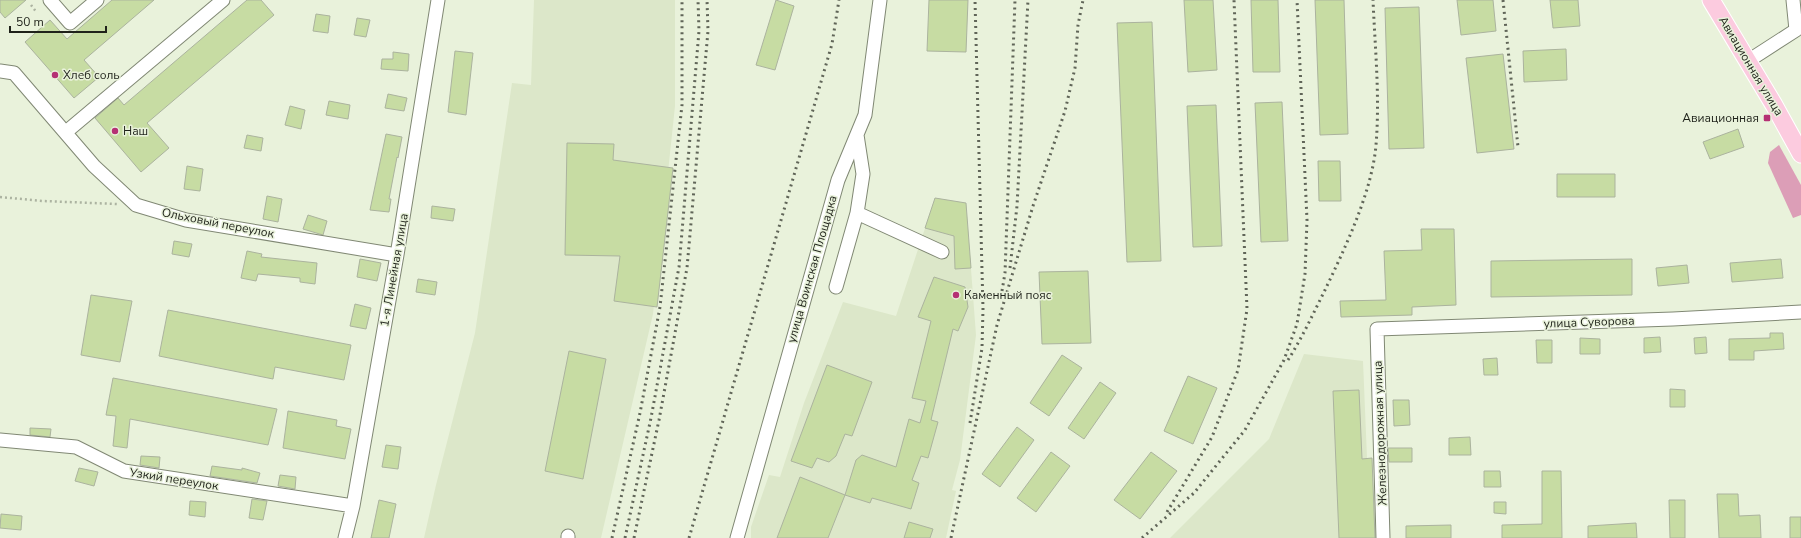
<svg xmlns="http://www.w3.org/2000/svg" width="1801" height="538" font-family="'Nunito Sans',sans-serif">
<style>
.built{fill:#dce7c9}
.forest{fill:#dc9eb7}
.building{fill:#c7dca3;stroke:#abb39e}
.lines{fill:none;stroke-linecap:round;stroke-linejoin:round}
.minor-casing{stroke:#808874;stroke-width:15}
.major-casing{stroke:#fff;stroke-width:19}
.path{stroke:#acb3a1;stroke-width:2.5;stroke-dasharray:2 3;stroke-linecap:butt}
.minor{stroke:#fff;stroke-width:13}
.major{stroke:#fccbdf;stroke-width:17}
.rail{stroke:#606558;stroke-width:3;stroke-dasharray:2 4;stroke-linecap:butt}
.poi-dot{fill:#b53074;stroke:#e9f2db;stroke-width:1.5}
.labels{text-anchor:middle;stroke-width:3;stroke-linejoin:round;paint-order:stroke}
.street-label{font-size:12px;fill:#1f221a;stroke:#e9f2db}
.poi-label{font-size:12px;fill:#1f221a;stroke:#e9f2db;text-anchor:start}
</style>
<rect width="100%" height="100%" fill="#e9f2db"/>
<path class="built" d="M534,0H675V106L653,314L601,538H424L436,485L475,333L512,83L531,85Z
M935,198L966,203L976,335L960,460L952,490L956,491L946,538H751V527L769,475L780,477L804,403L843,302L896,316Z
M1304,354L1363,361L1367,458H1372L1376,538H1170L1269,439Z"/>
<path class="forest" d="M1779,145L1801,185V215L1793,218L1768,163L1770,152Z"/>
<path class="building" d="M0,0H26L5,18L0,12Z
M112,0H154L84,60L99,77L74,98L25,42L50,20L67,39Z
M247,0H261L274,15L147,123L169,148L141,172L95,118L118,98L124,105Z
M776,0L794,6L775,70L756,65Z
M929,0H968L966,52L927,51Z
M1184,0H1213L1217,70L1188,72Z
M1251,0H1278L1280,72H1253Z
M1315,0H1344L1348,134L1320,135Z
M1457,0H1493L1496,31L1461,35Z
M1550,0H1578L1580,26L1553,28Z
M1419,7L1424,148L1389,149L1385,8Z
M316,14L330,16L328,33L313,31Z
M357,18L370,20L366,37L354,35Z
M1152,22L1161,261L1127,262L1117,23Z
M1566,49L1567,80L1524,82L1523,51Z
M455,51L473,53L466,115L448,112Z
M393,52L409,54L408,71L381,69L382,59H393Z
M1503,54L1514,149L1477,153L1466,58Z
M388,94L407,98L404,111L385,108Z
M329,101L350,105L348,119L326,115Z
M1282,102L1288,241L1261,242L1255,103Z
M1216,105L1222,246L1193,247L1187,106Z
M290,106L305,110L301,129L285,125Z
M1738,129L1744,147L1710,159L1703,142Z
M386,134L402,137L398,158L397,157L389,199H391L389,212L370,210Z
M247,135L263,138L261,151L244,148Z
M567,143L614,144L613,160L673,168L657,307L614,301L620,256L565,255Z
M1318,161H1340L1341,201H1319Z
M187,166L203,169L200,191L184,189Z
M1557,174H1615V197H1557Z
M267,196L282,199L278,222L263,219Z
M935,198L966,203L971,268L955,269L954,236L925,228Z
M432,206L455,209L453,221L431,218Z
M308,215L327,221L323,235L303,229Z
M1421,229H1454L1456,305L1412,307V315L1341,317L1340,301L1386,300L1384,251L1422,250Z
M174,241L192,244L189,257L172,254Z
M247,251L262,254L261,257L317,263L315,284L300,282V278L258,274L256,281L241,278Z
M360,259L381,263L377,281L357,277Z
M1632,259V295L1491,297V261Z
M1781,259L1783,278L1732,282L1730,263Z
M1687,265L1689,283L1658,286L1656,268Z
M1088,271L1091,343L1042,344L1039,272Z
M934,277L965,287L968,307L958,331L953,329L931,420L938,422L928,458L921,456L912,480L919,483L911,509L872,498L870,503L845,495L856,460L862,455L896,467L909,419L920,423L926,401L912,398L931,321L918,317Z
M418,279L437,282L435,295L416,292Z
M91,295L132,301L120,362L81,355Z
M355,304L371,308L366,329L350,326Z
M168,310L351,345L344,380L275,367L273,379L159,356Z
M1770,333H1783L1784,349L1754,351V360H1729V339L1770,338Z
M1660,337L1661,352L1644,353V338Z
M1706,337L1707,353L1695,354L1694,338Z
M1580,338L1600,339V354H1580Z
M1536,340H1552V363H1537Z
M569,351L606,359L583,479L545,471Z
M1062,355L1082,368L1049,416L1030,403Z
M1497,358L1498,375H1484L1483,359Z
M827,365L872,382L852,436L845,434L836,456L829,462L817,458L812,468L791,461Z
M1188,376L1217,388L1193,444L1164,431Z
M113,378L277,409L268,445L130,419L127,448L113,446L116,416L106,415Z
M1100,382L1116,393L1084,439L1068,428Z
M1670,389L1685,390V407H1670Z
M1359,390L1362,459L1372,458L1375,538H1339L1333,391Z
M1393,400H1409L1410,425L1394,426Z
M288,411L337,420L336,426L351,429L345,459L283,448Z
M1017,427L1034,440L1000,487L982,474Z
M30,428L51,429L50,437L30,435Z
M1470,437L1471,455H1449V438Z
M386,445L401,447L398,469L382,467Z
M1388,448H1412V462H1389Z
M1051,452L1070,466L1036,512L1017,498Z
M1151,452L1177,471L1140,519L1114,500Z
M141,456L160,457L159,468L140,465Z
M212,466L242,470V468L260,473L257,483L210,476Z
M79,468L98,472L94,486L75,481Z
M1484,471H1500L1501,487H1484Z
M1542,471H1561L1562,538H1502V525L1542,524Z
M280,475L296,477L295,489L278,486Z
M800,477L845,495L828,538H777Z
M1717,494H1738L1739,516L1760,515L1761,538H1719Z
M252,499L267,501L263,520L249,518Z
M379,500L396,504L389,538H371Z
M1669,500H1685V538H1670Z
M190,501L206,502L205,517L189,515Z
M1494,502H1506V514L1494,513Z
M1,514L22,516L21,530L0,528Z
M1790,517H1801V538H1790Z
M909,522L933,529L930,538H904Z
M1636,523L1637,538H1588V526Z
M1451,525V538H1406V526Z"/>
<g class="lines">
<g class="minor-casing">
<path id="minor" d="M50,0L70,23L97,0
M1748,61L1796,30L1793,0
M0,71L14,73L94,166L136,205L186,220L397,255
M66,132L223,0
M857,213L942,252
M836,287L857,213L863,174L857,135
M0,440L76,447L124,471L353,506
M345,538L353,506L397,255L438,0
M568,538V536
M737,538L838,180L865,115L880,0
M1383,538L1377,329L1673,319L1801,312"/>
</g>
<g class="major-casing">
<path id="major" d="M1711,0L1774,105L1801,154"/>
</g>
<path class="path" d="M31,5L37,13
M0,197L43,201L117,204"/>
<use href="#minor" class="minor"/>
<use href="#major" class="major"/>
<path class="rail" d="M1503,0L1518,147
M1010,268L1017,206L1028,0
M1001,297L1005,273L1015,0
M1288,360C1302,338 1313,314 1325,290C1345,248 1372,192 1376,145C1380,97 1375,48 1373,0
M970,423L982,348L983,309L975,0
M1167,512L1212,437L1238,370L1247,309L1234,0
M612,538L640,413L660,307L682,105V0
M625,538L651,418L679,267L699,31L698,0
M634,538L659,420L687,268L708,31L707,0
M689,538L832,44L839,0
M951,538L997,325L1033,206L1065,111L1075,68L1078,25L1083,0
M1142,538L1194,493L1245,430L1284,360L1297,324L1305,274L1307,220L1297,0"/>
</g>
<g class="poi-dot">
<circle cx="55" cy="75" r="4"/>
<rect x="1763" y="114" width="8" height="8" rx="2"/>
<circle cx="115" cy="131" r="4"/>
<circle cx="956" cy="295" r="4"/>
</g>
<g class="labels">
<g class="street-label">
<text transform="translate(1751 66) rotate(59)" y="4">Авиационная улица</text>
<text transform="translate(218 223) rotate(11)" y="4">Ольховый переулок</text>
<text transform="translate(812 269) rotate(-74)" y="4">улица Воинская Площадка</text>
<text transform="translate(394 270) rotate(-80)" y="4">1-я Линейная улица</text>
<text transform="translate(1589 322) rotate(-2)" y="4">улица Суворова</text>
<text transform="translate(1380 433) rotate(-92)" y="4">Железнодорожная улица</text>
<text transform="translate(174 479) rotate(9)" y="4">Узкий переулок</text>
</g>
<g class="poi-label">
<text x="63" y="79">Хлеб соль</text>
<text x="1759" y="122" text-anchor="end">Авиационная</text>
<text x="123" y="135">Наш</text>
<text x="964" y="299">Каменный пояс</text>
</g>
</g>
<path d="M10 26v6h96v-6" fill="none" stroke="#1f221a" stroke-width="2"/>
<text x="16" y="26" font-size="12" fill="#1f221a" stroke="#e9f2db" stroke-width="3" paint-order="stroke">50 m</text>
</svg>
